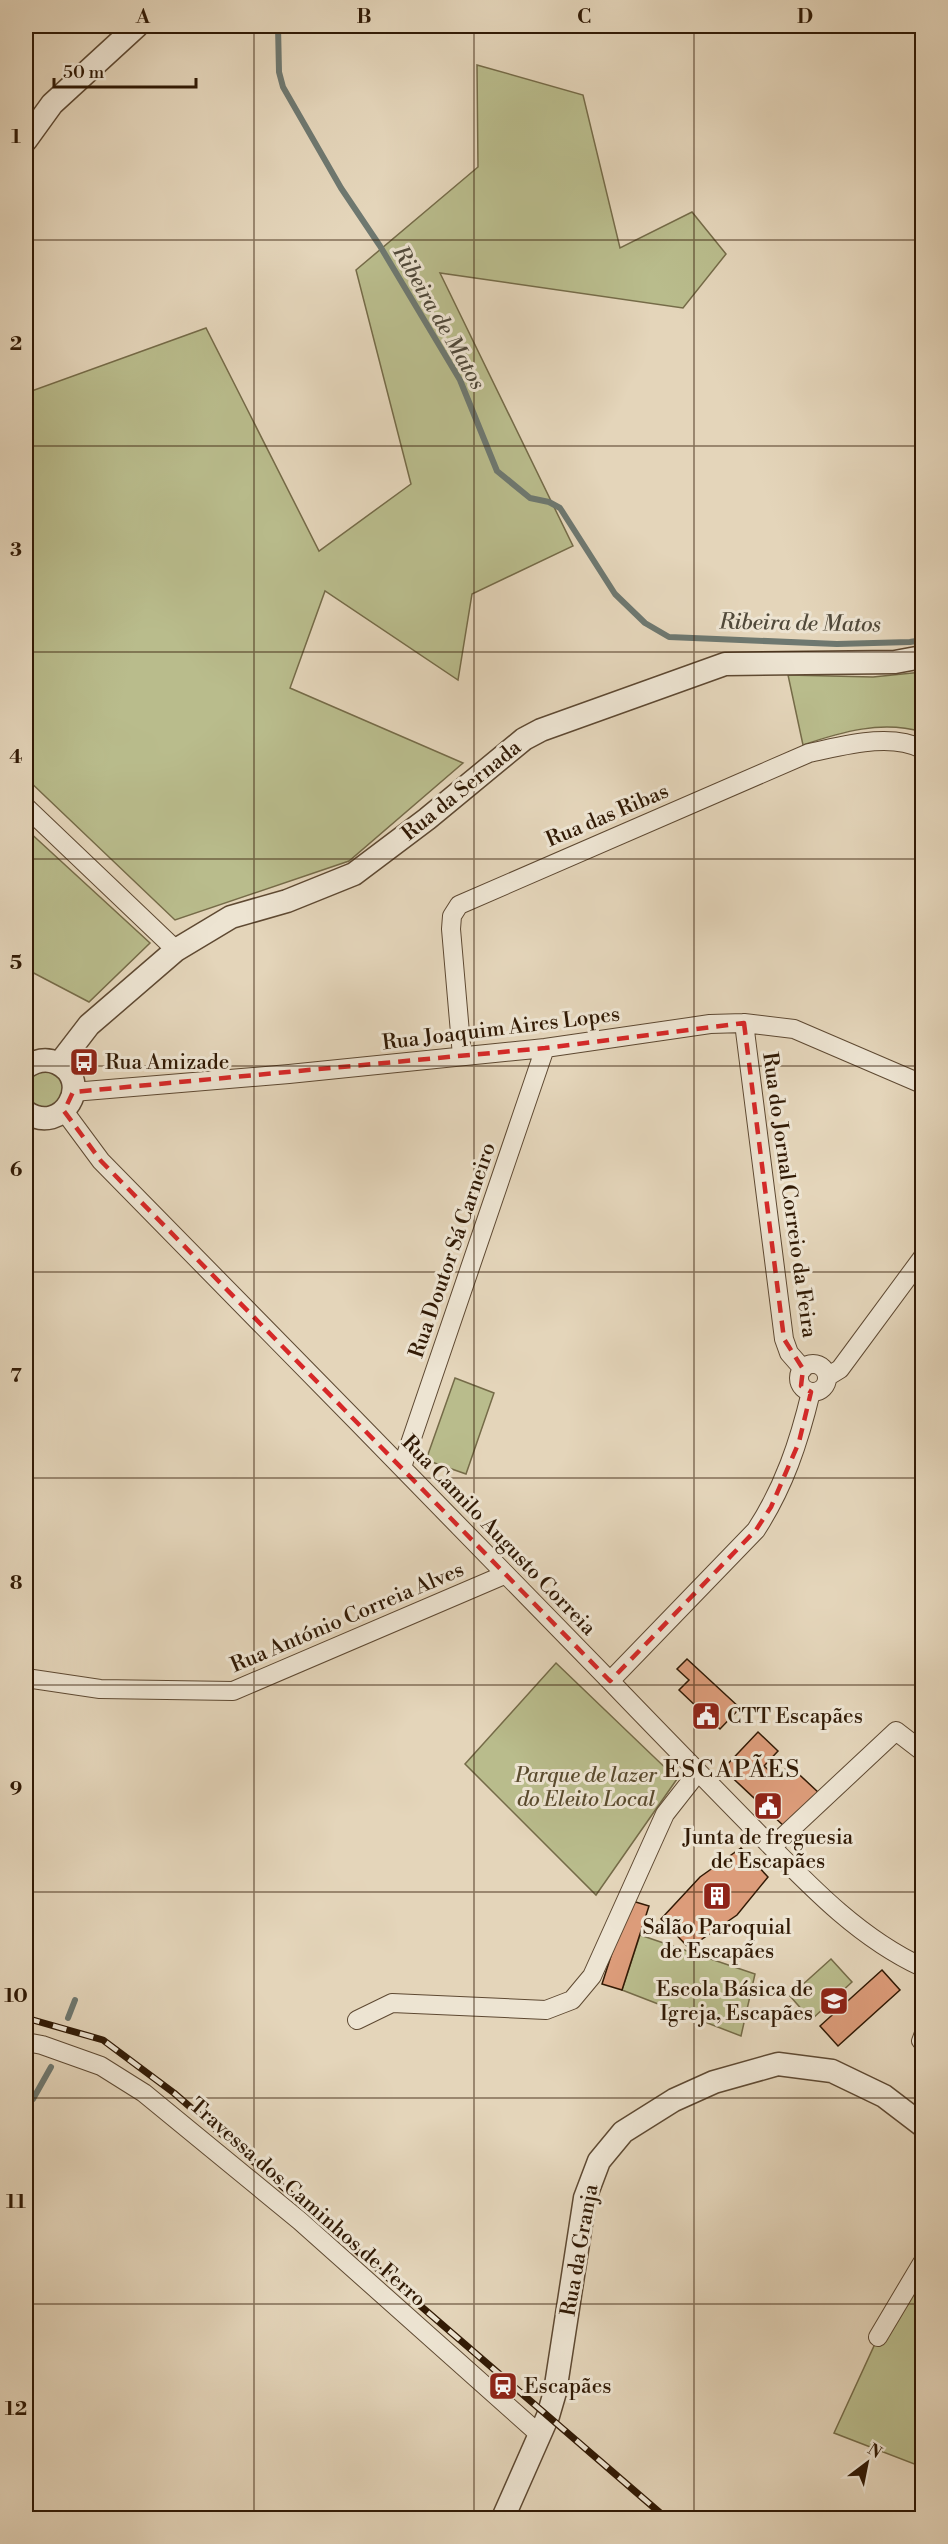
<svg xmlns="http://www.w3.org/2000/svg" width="948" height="2544" font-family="'Libre Bodoni',serif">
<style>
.green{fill:#b9bc8c;stroke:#756b48;stroke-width:1.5}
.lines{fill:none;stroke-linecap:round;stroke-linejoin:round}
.stream{stroke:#6e7870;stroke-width:6}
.building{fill:#dc9c7a;stroke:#311a05;stroke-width:1.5}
.pedestrian-casing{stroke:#5e4932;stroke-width:16}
.minor-casing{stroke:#5e4932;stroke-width:20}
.tertiary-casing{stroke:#5e4932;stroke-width:25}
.pedestrian{stroke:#ede4d2;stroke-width:14}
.minor{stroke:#ede4d2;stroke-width:18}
.tertiary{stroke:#ede4d2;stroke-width:22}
.rail-casing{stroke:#311a05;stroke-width:7}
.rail{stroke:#ede4d2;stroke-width:4.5;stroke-dasharray:14;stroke-linecap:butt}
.marked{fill:none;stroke:#d62828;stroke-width:4.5;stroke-dasharray:12 8;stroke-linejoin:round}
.grid{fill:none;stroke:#311a05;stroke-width:1.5;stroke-opacity:0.55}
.labels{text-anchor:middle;stroke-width:6;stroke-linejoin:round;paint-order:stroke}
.street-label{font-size:21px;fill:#311a05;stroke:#ede4d2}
.poi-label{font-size:21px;fill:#311a05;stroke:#ede4d2;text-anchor:start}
.park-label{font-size:21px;font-style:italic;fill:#5a4b2e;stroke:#ede4d2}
.water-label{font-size:22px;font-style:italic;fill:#50493a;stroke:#ede4d2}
.quarter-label{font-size:24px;letter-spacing:1.5px;fill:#311a05;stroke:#ede4d2}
.neatline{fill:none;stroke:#311a05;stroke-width:2}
.grid-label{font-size:20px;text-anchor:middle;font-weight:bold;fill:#311a05}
</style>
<rect width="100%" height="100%" fill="#e4d5ba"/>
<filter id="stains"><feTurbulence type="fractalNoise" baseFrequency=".00333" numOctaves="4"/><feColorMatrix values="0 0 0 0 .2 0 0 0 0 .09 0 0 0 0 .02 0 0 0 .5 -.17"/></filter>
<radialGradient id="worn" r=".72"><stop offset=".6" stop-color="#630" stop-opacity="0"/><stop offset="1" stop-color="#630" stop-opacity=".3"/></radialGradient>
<path class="green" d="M477,65L583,95L620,248L692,212L726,254L683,308L440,273L573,546L472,594L458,680L325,591L290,688L463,763L349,861L175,920L26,778V393L206,328L319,551L411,484L356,270L478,167Z
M922,672V732C882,720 841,732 803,745L788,675L873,677Z
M26,829L150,943L89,1002L26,969Z
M27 1089a18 18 0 1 1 36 0a18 18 0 1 1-36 0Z
M455,1378L494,1393L466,1474L426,1460Z
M556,1663L677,1779L596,1895L465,1764Z
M640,1935L755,1974L741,2036L622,1990Z
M831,1959L852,1982L811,2020L790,1996Z
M922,2282V2467L834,2433L874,2346Z"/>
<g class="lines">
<path class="stream" d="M278,26L279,72L283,87L341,188L380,246L460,380L497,471L530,498L549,502L560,508L615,594L645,623L669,637L837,644L910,642L922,640
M68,2018L75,2000
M33,2099L51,2067"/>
</g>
<path class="building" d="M687,1659L740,1708L720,1729L679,1690L689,1680L677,1669Z
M758,1732L778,1751L764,1766L777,1778L789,1765L819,1793L786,1828L723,1769Z
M741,1848L768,1877L737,1915L689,1948L661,1919L700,1877Z
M629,1900L649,1906L622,1990L602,1984Z
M882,1970L900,1990L838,2046L820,2026Z"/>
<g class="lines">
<g class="pedestrian-casing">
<path id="pedestrian" d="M922,2033L919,2041L922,2045"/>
</g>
<g class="minor-casing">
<path id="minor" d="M26,807L176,950
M744,1023L784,1339L789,1353L803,1369
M462,1056L451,929L452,916L459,905L809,753C843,746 890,732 922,749
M73,1092L289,1074L545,1048L710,1024L744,1023L794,1029L922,1084
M64,1111L101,1161C272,1335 442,1508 612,1683C660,1733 709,1783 757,1832C807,1883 857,1937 922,1967
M799 1378a14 14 0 1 1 28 0a14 14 0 1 1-28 0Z
M827,1377L840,1369L922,1258
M402,1467L545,1048
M26,1678L100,1689L233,1691L504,1575
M610,1681L756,1530C784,1487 799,1442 811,1392
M772,1847L896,1731L922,1751
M357,2020L392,2003L546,2010L572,2000L592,1976L665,1814L698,1772
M26,2042L42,2045L101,2066L144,2093L300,2221L539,2434
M878,2337L922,2263"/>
</g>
<g class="tertiary-casing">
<path id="tertiary" d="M26,140L52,104L137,26
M59,1064L89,1025L176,950L231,917L287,901L354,874L427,819L524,739L541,730L725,664L895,662L922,657
M26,1067C35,1061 46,1058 57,1063C94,1080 63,1137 26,1112
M503,2518L548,2416L555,2392L585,2198L599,2161L623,2132L674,2100L714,2082L778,2064L832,2071L884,2096L922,2125"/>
</g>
<use href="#pedestrian" class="pedestrian"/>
<use href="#minor" class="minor"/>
<use href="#tertiary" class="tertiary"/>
<g class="rail-casing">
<path id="rail" d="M26,2018L103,2040L174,2093L666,2518"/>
</g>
<use href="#rail" class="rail"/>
</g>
<path class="marked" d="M744,1023L784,1339L803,1369L801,1386L811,1392L799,1442L771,1507L756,1530L610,1681L101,1161L64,1111L73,1092L545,1048Z"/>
<path class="grid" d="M254,26V2518M474,26V2518M694,26V2518M26,240H922M26,446H922M26,652H922M26,859H922M26,1066H922M26,1272H922M26,1478H922M26,1685H922M26,1892H922M26,2098H922M26,2304H922"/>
<defs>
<g id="bus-square" transform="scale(1.5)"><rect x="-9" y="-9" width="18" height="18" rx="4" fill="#8f2418" stroke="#ede4d2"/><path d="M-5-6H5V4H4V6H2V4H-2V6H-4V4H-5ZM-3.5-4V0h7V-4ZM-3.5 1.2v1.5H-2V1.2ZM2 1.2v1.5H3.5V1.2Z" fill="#fff"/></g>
<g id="civic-square" transform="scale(1.5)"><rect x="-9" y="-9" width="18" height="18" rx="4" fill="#8f2418" stroke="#ede4d2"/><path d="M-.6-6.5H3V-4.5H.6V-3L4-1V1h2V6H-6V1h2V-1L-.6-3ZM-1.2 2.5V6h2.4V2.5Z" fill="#fff"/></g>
<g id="building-square" transform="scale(1.5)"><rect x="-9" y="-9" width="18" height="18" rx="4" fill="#8f2418" stroke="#ede4d2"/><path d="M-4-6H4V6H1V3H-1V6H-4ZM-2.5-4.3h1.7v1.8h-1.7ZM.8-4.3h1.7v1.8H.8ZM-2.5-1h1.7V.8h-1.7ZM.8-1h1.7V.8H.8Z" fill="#fff"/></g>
<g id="school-square" transform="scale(1.5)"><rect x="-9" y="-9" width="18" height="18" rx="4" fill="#8f2418" stroke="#ede4d2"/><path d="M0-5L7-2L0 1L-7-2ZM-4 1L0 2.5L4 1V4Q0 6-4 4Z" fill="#fff"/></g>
<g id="station-square" transform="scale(1.5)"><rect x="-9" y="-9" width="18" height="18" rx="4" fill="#8f2418" stroke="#ede4d2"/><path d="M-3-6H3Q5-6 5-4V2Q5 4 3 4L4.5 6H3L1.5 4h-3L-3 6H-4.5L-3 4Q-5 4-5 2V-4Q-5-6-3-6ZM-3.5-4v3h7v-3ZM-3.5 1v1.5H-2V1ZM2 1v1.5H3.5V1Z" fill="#fff"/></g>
</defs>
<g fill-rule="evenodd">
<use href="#bus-square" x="84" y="1062"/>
<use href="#civic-square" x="706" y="1716"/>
<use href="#civic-square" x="768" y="1806"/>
<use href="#building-square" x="717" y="1896"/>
<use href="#school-square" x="834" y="2001"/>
<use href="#station-square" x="503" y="2386"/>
</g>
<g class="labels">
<g class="street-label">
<text transform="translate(461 790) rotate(-39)" y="7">Rua da Sernada</text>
<text transform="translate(607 815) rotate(-23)" y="7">Rua das Ribas</text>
<text transform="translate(501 1028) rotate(-7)" y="7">Rua Joaquim Aires Lopes</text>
<text transform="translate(790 1195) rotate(82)" y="7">Rua do Jornal Correio da Feira</text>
<text transform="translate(452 1250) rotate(-71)" y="7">Rua Doutor Sá Carneiro</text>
<text transform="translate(499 1535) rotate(46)" y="7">Rua Camilo Augusto Correia</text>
<text transform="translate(347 1617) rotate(-23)" y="7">Rua António Correia Alves</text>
<text transform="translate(308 2202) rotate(41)" y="7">Travessa dos Caminhos de Ferro</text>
<text transform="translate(579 2250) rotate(-80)" y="7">Rua da Granja</text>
</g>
<g class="poi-label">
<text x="105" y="1069">Rua Amizade</text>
<text x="727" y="1723">CTT Escapães</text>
<text x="768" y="1844" text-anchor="middle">Junta de freguesia<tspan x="768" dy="24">de Escapães</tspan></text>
<text x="717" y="1934" text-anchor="middle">Salão Paroquial<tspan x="717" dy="24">de Escapães</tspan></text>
<text x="813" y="1996" text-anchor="end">Escola Básica de<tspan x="813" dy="24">Igreja, Escapães</tspan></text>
<text x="524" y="2393">Escapães</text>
</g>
<g class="park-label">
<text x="586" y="1782">Parque de lazer<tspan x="586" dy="24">do Eleito Local</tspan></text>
</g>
<g class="water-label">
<text transform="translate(440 317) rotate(60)" y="8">Ribeira de Matos</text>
<text transform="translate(800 622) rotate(1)" y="8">Ribeira de Matos</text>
</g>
<g class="quarter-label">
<text x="732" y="1777">ESCAPÃES</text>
</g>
</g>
<rect width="948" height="2544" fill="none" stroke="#e4d5ba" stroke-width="66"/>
<g transform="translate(867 2463) rotate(32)" stroke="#ede4d2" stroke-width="4.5" paint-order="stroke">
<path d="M0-4.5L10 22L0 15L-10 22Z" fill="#311a05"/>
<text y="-9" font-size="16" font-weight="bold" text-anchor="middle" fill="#311a05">N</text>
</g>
<path d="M54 78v9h142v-9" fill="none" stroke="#311a05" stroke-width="3"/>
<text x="63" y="78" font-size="18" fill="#311a05" stroke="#ede4d2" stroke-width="4.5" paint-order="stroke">50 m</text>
<rect x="33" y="33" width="882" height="2478" class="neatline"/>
<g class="grid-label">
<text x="143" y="23">A</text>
<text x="364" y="23">B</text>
<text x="584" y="23">C</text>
<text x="805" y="23">D</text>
<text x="16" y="143">1</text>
<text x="16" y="350">2</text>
<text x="16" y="556">3</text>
<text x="16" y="763">4</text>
<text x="16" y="969">5</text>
<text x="16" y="1176">6</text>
<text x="16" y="1382">7</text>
<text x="16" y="1589">8</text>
<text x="16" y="1795">9</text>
<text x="16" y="2002">10</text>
<text x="16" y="2208">11</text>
<text x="16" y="2415">12</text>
</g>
<rect width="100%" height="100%" filter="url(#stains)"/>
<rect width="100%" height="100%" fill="url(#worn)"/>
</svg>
